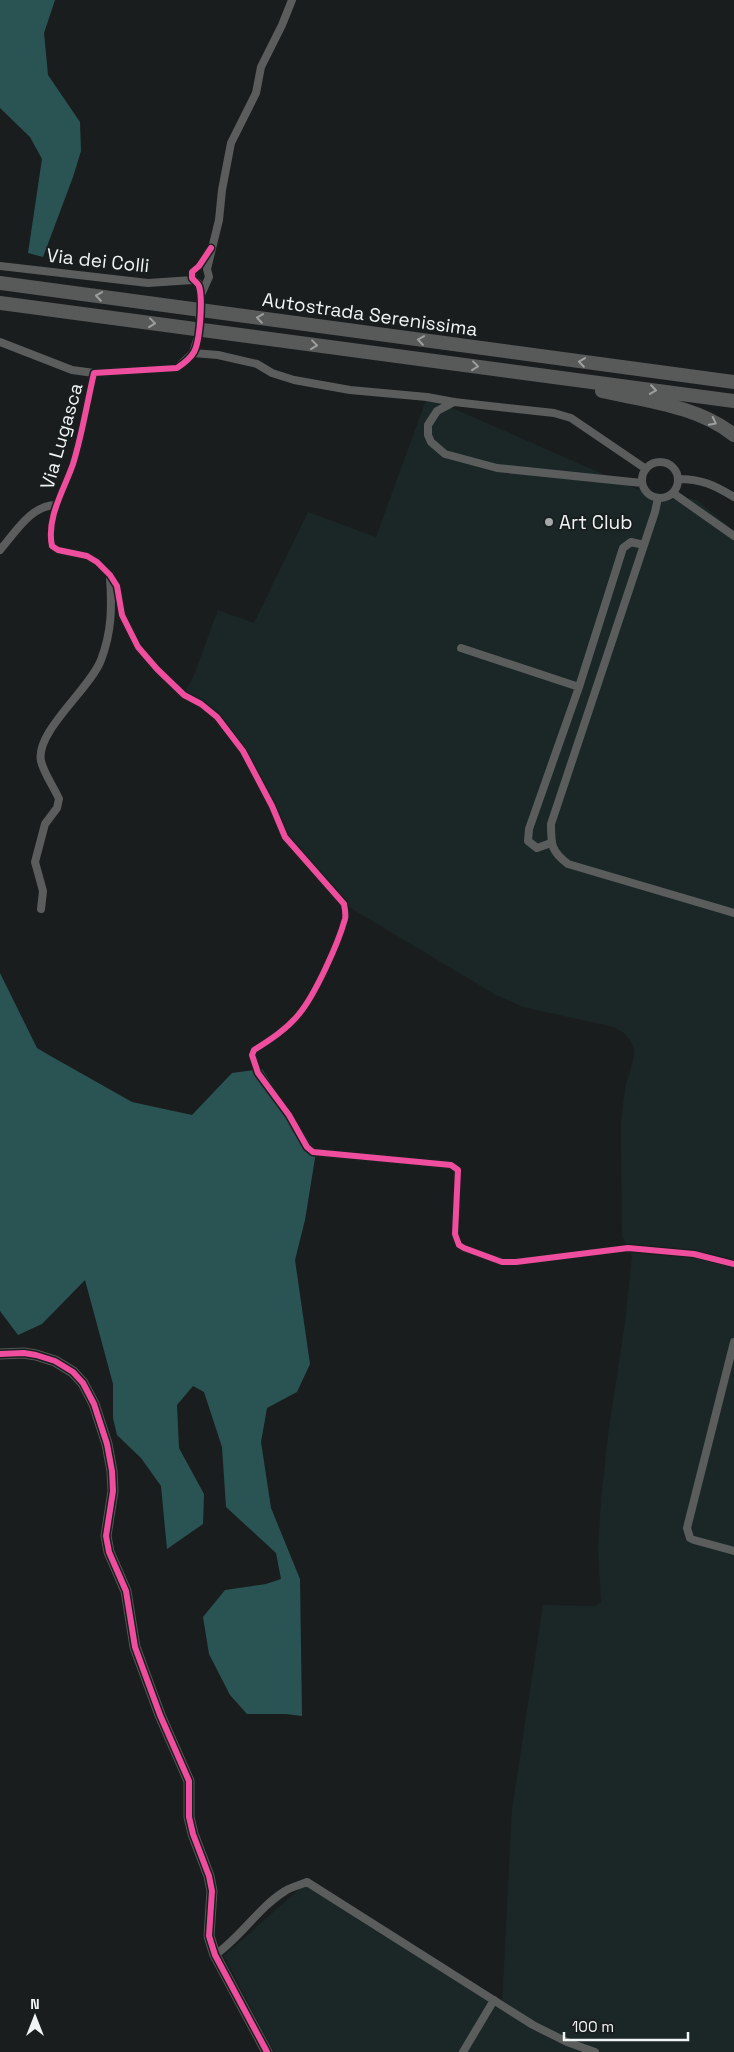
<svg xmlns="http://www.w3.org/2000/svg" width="734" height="2052" font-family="'Space Grotesk',sans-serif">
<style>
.built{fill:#1b2727}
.forest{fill:#2a5454}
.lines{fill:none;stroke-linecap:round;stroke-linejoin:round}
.street-tunnel{stroke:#3a3d3d;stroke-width:8;stroke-dasharray:8 4;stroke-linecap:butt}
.street{stroke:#5b5d5d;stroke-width:8}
.secondary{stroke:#545555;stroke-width:11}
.highway{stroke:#585a5a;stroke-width:14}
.cycleway-casing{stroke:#191e1e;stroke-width:9}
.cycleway{stroke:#ef4d9e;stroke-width:6}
.oneway{stroke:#9d9f9f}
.poi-dot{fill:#a6a9a9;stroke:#191e1e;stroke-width:2}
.labels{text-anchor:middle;stroke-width:4;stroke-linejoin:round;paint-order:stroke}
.street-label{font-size:19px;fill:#f1f4f4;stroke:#191e1e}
.poi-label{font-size:19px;fill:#f1f4f4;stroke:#191e1e;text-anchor:start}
</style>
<rect width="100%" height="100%" fill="#1a1d1d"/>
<path class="built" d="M427,397L637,489L697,500L734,531V2052H274L224,1956L307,1882L502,2005L512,1810L543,1605L595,1606L601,1602L598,1549L601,1499L609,1428L625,1323L632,1256L622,1236L621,1147V1123L625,1088L634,1057V1049L631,1041L624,1033L614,1027L523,1007L496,995L344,904L285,837L257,778L217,717L184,695L194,675L218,610L254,623L308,512L376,537Z"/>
<path class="forest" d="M0,0H55L44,33L48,75L80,122L81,151L73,177L43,257L28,253L42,159L30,137L0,108Z
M0,973L37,1048L47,1054L132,1102L192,1115L232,1073L262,1069L316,1152L305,1220L295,1260L310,1364L297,1392L267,1408L261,1442L271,1508L300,1579L302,1716L286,1714H247L230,1695L209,1654L203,1617L225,1590L266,1584L281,1579L276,1553L226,1507L222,1447L204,1392L193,1386L177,1405L179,1448L204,1494L203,1524L167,1549L161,1486L141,1458L117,1435L113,1418V1384L85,1280L42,1324L18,1335L0,1311Z"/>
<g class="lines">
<path class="street-tunnel" d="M198,331L201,295"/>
<path class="street" d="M0,266L148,283L193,280
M201,295L209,277L207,269L219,220L222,190L231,143L256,93L261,67L282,25L292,0
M201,295L198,283C189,278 192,272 198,267C202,263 205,256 208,252
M197,340L193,353L177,368L94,373C87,403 82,435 73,464C64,490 46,518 52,546L58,550L87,556L97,562L110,575L117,586L122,615L138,647L157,669L184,695L201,704L217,717L243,751L272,806L285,837L344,904C345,909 346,915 345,919C338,944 315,995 299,1014C287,1029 270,1040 254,1050L252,1055L258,1073L289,1115L307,1147L313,1152L451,1165L458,1170L455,1234L459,1245L464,1248L502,1262H516L628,1248L694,1254L734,1264
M0,342L72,370L94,373
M193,353L218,355L257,364L272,373L294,380L350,390L427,397L454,402L554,413L571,418L646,469
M454,402L437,411L428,425V435L431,442L445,454L497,468L642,483
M642 480a18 18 0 1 1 36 0a18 18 0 1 1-36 0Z
M678,479C702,479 714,485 734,497
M673,493L734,536
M658,498L655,512L551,824C551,845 551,851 568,864L734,913
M0,550C15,533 31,505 56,505
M461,648L579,687
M551,843L537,848L528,841L529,829L579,687L623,548L631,542L644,545
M41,909L43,891L35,862L45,824L57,808L59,799C54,787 44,774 41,761C35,732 90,689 101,660C112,631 112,607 110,577
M734,1342L687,1528L690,1538L694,1540L734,1551
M215,1955C241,1937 258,1908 285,1891C291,1887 300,1885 307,1882L533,2025L567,2042L595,2052
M463,2052L494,2000"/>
<path class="secondary" d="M0,1354L24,1353L36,1355L55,1361L73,1372L83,1383L94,1404L107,1444L112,1471L113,1491L106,1536L109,1552L126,1591L135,1647L160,1715L189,1781V1817L193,1834L209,1876L212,1891L209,1936L215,1955L267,2052"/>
<path class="highway" d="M0,283L734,382
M0,303L734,401
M602,391C647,401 698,406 734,435"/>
<g class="cycleway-casing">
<path id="cycleway" d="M211,248L199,266L192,272V278C194,281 198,283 199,286C203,299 200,341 194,352C190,359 183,364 177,368L94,373C87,403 82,435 73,464C64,490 46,518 52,546L58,550L87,556L97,562L110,575L117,586L122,615L138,647L157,669L184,695L201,704L217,717L243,751L272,806L285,837L344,904C345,909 346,915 345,919C338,944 315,995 299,1014C287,1029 270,1040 254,1050L252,1055L258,1073L289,1115L307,1147L313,1152L451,1165L458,1170L455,1234L459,1245L464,1248L502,1262H516L628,1248L694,1254L734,1264
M0,1354L24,1353L36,1355L55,1361L73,1372L83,1383L94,1404L107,1444L112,1471L113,1491L106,1536L109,1552L126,1591L135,1647L160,1715L189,1781V1817L193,1834L209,1876L212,1891L209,1936L215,1955L267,2052"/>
</g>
<use href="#cycleway" class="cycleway"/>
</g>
<defs><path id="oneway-chevron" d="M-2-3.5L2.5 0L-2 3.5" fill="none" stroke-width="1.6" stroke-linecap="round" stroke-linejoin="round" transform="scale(1.25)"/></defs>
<g class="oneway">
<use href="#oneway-chevron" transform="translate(99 296) rotate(-172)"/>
<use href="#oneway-chevron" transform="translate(260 318) rotate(-172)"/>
<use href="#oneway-chevron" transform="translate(152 323) rotate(7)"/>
<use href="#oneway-chevron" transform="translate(421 340) rotate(-172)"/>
<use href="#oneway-chevron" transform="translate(314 345) rotate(7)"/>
<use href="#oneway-chevron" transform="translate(582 362) rotate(-172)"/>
<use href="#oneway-chevron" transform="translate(475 366) rotate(7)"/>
<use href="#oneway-chevron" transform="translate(653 390) rotate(8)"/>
<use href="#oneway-chevron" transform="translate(713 422) rotate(27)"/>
</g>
<circle class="poi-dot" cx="549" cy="522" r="5"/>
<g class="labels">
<g class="street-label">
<text transform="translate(98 260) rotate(6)" y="7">Via dei Colli</text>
<text transform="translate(370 314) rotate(8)" y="7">Autostrada Serenissima</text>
<text transform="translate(61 436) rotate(-74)" y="7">Via Lugasca</text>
</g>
<g class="poi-label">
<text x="559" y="529">Art Club</text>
</g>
</g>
<g transform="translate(35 2017)" stroke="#191e1e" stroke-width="4" paint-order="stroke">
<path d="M0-4L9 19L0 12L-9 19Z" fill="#f1f4f4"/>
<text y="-8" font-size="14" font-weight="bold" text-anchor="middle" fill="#f1f4f4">N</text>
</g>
<path d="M564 2032v8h124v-8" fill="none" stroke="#f1f4f4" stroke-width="2.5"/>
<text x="572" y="2032" font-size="15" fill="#f1f4f4" stroke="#191e1e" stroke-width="4" paint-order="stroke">100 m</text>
</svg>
